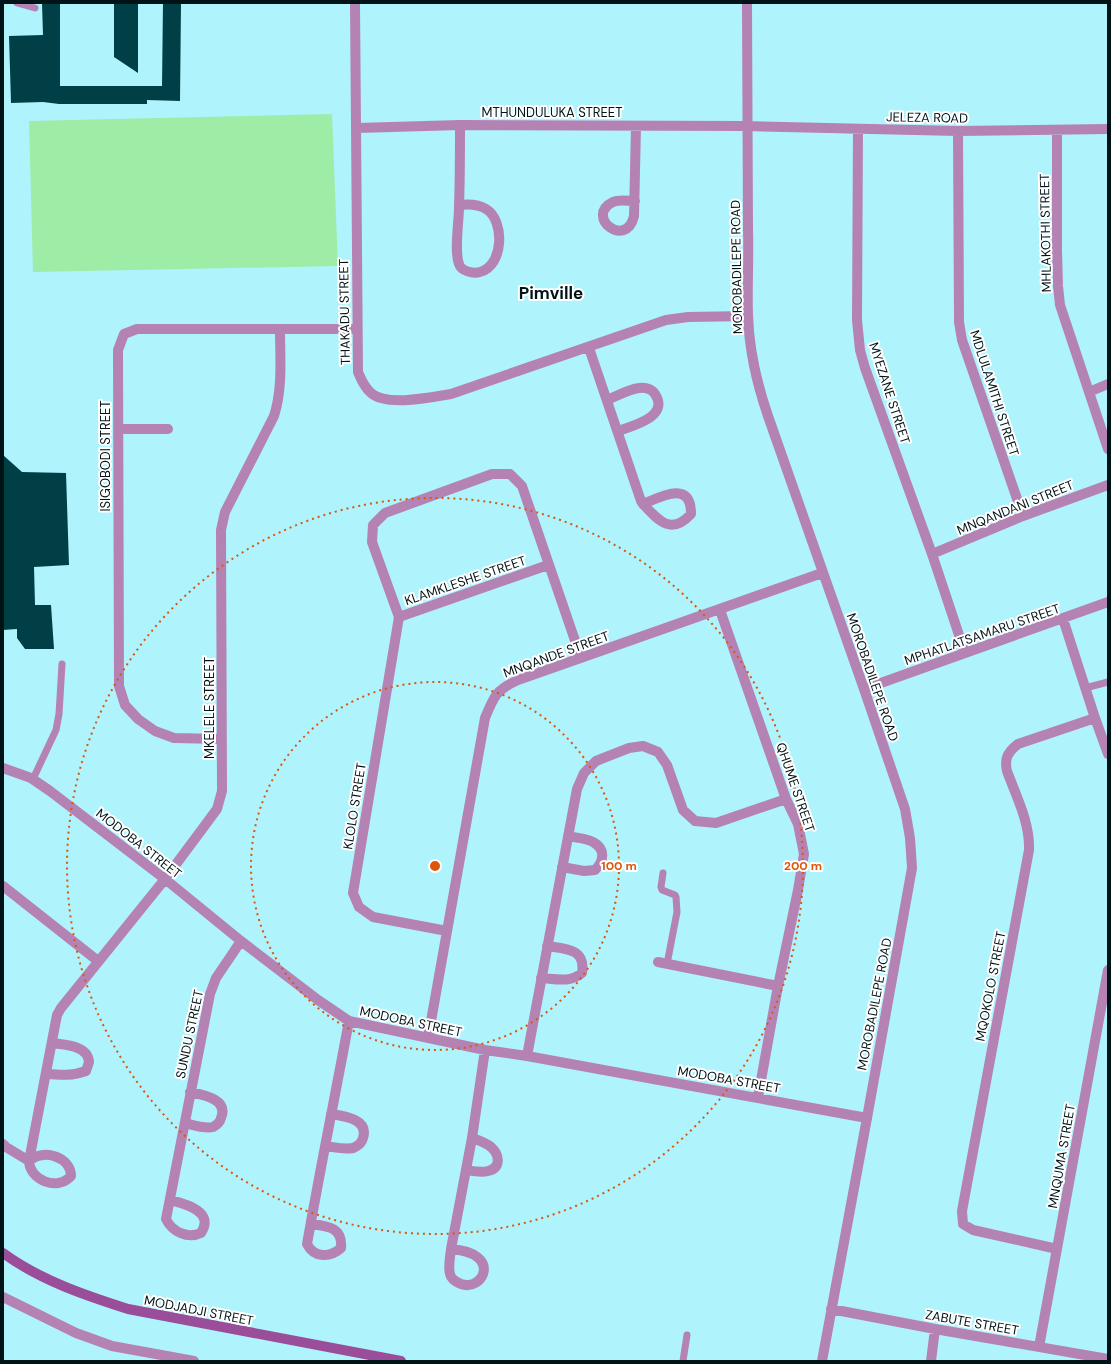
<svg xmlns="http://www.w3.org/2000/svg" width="1111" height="1364" font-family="'DM Sans',sans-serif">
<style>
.green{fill:#9eeca6}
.building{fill:#003f46}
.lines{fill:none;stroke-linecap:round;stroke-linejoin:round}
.lane{stroke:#b582b4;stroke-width:7}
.street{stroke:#b582b4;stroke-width:10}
.secondary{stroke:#9a4e9a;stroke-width:10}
.ring{fill:none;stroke:#dc560c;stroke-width:2;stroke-dasharray:2 4}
.labels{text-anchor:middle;stroke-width:4;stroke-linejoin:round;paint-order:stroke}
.street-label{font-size:13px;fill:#001316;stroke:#fff}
.district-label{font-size:17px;font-weight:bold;fill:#001316;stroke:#fff}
.centre{fill:#dc560c;stroke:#fff;stroke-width:2}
.ring-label{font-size:12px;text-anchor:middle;font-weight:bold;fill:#dc560c;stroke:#fff;stroke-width:4;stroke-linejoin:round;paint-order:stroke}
</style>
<rect width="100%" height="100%" fill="#aff3fd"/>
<path class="green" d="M332,114L338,266L33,272L29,121Z"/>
<path class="building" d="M42,3H60V86H162L163,3H181L180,101L147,100V104H59L43,102L11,103L9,36L43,35Z
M114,3H138V73L114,57Z
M3,455L22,472L66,473L69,565L34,567L35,605H51L54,649H25L17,638V629L3,630Z"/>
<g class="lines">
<path class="lane" d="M17,3L35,8
M1085,688L1108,682
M33,779L56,730L59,714L62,664
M663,873L661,887L662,890L675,895L676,897L677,912L667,964
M683,1361L687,1335"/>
<path class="street" d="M355,3L358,372C361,379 364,387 371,393C387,407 432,397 451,394L666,320L688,317L748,316
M747,3C747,79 747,155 748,230C749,259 747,287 748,315C749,350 757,384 768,416L864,689L905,809L910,838L912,868L867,1118L822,1361
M357,128L460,125L746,126L958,131L1108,129
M858,129L857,320L860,350L865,368L932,554L965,653
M1057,130V251L1058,286L1060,305L1108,449
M958,131L959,322L962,340L1023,516
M635,201C628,201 619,199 613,202C584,216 626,250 634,216L636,126
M459,205C468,204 478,204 486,209C505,220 504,266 480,272C473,274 461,271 459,264C454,251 459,222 459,207C460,179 460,152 460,125
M589,348L641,501L643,504C658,520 671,536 691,514C691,480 662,496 643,504
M1089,392L1108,384
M607,400C617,396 629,389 639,388C645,387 652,389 655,394C670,417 632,426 618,431
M118,429H168
M932,554L1023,516L1108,485
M720,610L786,799L798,824L804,854L798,890L778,986L758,1097
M399,617L548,565
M1063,619L1095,718L1108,754
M864,689L1108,602
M221,739L174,738L155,731L138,719L125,705L119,686L118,350L124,334L137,329H357
M3,768L31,778L50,791L165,879L241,941L318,1000L349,1021L485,1050L527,1056L867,1118
M562,867L584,871L595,870C604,861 606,849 593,842C586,838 575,838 568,836
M3,886L98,961
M447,931L373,917L359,907L353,893L399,617L372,542L373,525L385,513L492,474H510L522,486L581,658
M658,962L778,986
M541,978C556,979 570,983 582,973C586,948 565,949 547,946
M428,1038L485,718C494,696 496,690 518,680L822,573
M527,1056L577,789L584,773L596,761L629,748L643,746L658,752L667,765L683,810L695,821L716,823L786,799
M46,1074C60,1075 73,1076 86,1071L89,1062C88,1045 64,1045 52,1043
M185,1123C193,1125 205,1129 213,1127C217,1125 220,1122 221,1118C229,1099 203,1095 190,1092
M3,1144L6,1147L29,1161
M325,1146C334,1147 344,1150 353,1148C358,1146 362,1143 363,1138C369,1119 344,1116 331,1114
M29,1161C43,1148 71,1157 71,1176C58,1191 30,1181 29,1161L57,1015L61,1008L165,879L200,832L217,809L222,791L221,530L225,512L274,416C283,388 280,357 280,329
M466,1170C472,1171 481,1173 488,1171C501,1168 500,1155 491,1147C486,1143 478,1140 472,1138
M170,1200C185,1204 215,1211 201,1233C188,1239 172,1232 166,1219L210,994L216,978L241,941
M311,1224C327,1226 343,1227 341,1248C330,1258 314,1258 307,1244C320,1170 335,1096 349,1021
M451,1249C503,1253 483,1292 461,1284C456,1282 451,1279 450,1274C448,1267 450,1257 451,1249L472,1138L485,1050
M1057,1249L973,1230L963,1224L962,1211L1029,850C1030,822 1016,796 1007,771C1004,758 1008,752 1018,744L1095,718
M3,1297L76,1333L112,1346L194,1361
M831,1309L935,1329L1108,1359
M1039,1347L1108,970
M931,1361L935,1329"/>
<path class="secondary" d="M3,1253C40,1280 84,1295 128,1309L401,1361"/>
</g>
<g class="ring">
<circle cx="435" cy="866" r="184"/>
<circle cx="435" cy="866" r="368"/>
</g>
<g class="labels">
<g class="street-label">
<text x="552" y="117">MTHUNDULUKA STREET</text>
<text transform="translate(927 117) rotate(1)" y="5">JELEZA ROAD</text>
<text transform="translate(1045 233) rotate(-91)" y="5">MHLAKOTHI STREET</text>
<text transform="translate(736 267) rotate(-91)" y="5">MOROBADILEPE ROAD</text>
<text transform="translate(344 312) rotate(-91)" y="5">THAKADU STREET</text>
<text transform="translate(890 393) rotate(72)" y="5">MYEZANE STREET</text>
<text transform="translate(995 393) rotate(72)" y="5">MDLULAMITHI STREET</text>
<text transform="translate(105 456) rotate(-90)" y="5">ISIGOBODI STREET</text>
<text transform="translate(1015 507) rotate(-22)" y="5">MNQANDANI STREET</text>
<text transform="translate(465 580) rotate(-19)" y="5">KLAMKLESHE STREET</text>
<text transform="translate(982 634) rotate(-19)" y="5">MPHATLATSAMARU STREET</text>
<text transform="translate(556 654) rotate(-20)" y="5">MNQANDE STREET</text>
<text transform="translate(873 677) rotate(71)" y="5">MOROBADILEPE ROAD</text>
<text transform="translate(209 708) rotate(-90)" y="5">MKELELE STREET</text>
<text transform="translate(796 787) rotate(71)" y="5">QHUME STREET</text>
<text transform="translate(354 806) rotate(-81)" y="5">KLOLO STREET</text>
<text transform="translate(139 843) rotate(38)" y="5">MODOBA STREET</text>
<text transform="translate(990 986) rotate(-79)" y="5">MQOKOLO STREET</text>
<text transform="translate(874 1004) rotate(-79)" y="5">MOROBADILEPE ROAD</text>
<text transform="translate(411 1021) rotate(12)" y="5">MODOBA STREET</text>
<text transform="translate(189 1034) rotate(-78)" y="5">SUNDU STREET</text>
<text transform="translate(729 1079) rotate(10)" y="5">MODOBA STREET</text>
<text transform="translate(1061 1156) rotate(-80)" y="5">MNQUMA STREET</text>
<text transform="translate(199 1310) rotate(11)" y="5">MODJADJI STREET</text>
<text transform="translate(972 1322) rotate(10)" y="5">ZABUTE STREET</text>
</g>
<g class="district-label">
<text x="551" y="299">Pimville</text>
</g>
</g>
<circle cx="435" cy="866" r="6" class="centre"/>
<g class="ring-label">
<text x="619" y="870">100 m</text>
<text x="803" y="870">200 m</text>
</g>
<rect width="1111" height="1364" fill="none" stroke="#001316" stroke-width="8"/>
</svg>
